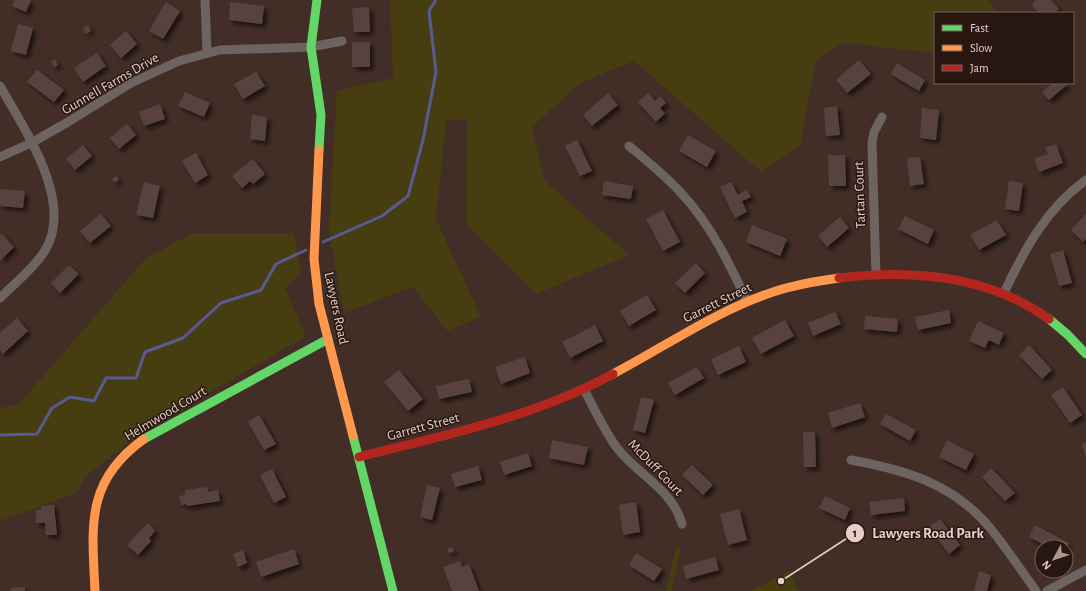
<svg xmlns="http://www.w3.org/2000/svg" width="1086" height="591" font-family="'Alegreya Sans',sans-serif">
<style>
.green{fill:#463d10}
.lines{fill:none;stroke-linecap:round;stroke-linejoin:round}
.stream{stroke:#595a91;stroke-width:3}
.building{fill:#594341;filter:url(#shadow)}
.street{stroke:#6c6460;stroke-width:9}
.fast{stroke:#63d668;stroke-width:9}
.slow{stroke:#ff974d;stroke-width:9}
.jam{stroke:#b3261e;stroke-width:9}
.labels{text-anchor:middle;stroke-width:3;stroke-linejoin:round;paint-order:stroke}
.street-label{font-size:14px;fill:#e7cec6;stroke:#281711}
.leader{fill:none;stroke:#e7cec6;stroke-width:1.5}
.callout-dot{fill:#e7cec6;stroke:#281711;stroke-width:1.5}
.mark-label{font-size:12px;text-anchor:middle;font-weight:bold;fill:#111}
.callout-label{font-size:15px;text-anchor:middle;font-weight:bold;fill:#e7cec6;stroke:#281711;stroke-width:3;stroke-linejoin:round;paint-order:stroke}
</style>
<defs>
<filter id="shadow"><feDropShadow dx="3.5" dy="3.5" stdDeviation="2" flood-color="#0009"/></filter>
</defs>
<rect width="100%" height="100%" fill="#422e27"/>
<path class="green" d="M390,0H987L998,13H935V53L843,43L816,60L800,145L761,172L634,61L580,83L532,127L544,180L629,255L536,294L466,223L467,120L446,121L436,219L481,317L447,331L413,287L344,313L329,233L337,91L393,78Z
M193,233H294L301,272L285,288L306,336L143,432L85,477L76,493L0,521V408L19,404L145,259Z
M676,546L681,547L672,591H666Z
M789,571L798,591H751Z"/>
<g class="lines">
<path class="stream" d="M323,242L382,216L408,196L423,140L436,72L429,11L436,0
M0,435L37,434L52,408L70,397L94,401L106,378H136L145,352L183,338L221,303L261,290L276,264L306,250"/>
</g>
<path class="building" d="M15,0H31L26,12L12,6Z
M1036,0H1051L1059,9L1054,13H1038L1032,5Z
M166,2L180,11L163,39L149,31Z
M230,2L264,6L262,24L229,20Z
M369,7L370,32H354L352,8Z
M18,24L33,28L26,55L11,51Z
M88,25L91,31L86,34L83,28Z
M126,31L137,44L121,58L110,45Z
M352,42H370V67H352Z
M97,53L106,66L83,82L74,68Z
M55,59L58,65L54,67L51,62Z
M859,60L871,74L847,93L836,80Z
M897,63L925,80L919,91L891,74Z
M37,70L64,90L54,102L27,82Z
M256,72L265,86L243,99L234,84Z
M1050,83H1069L1049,100L1042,92L1051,85Z
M185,92L210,103L204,117L178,106Z
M608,93L618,105L592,126L583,115Z
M648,93L655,101L660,96L666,103L660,108L665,113L656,122L638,102Z
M160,104L165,119L144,126L139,112Z
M837,106L840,135L826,136L824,108Z
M922,108L939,110L936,140L920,138Z
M252,115L267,117L265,141L250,139Z
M127,124L136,135L119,149L110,138Z
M688,135L716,151L707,167L679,151Z
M577,140L592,171L580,176L565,146Z
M1056,144L1063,163L1039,172L1034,159L1048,154L1045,148Z
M83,145L92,156L75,170L66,159Z
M196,153L208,175L195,183L182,161Z
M828,155H845L846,186H829Z
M920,157L924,184L910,186L907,158Z
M253,159L265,174L253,184L250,181L242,188L232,176Z
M116,176L119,179L115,183L112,179Z
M604,181L633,186L631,199L602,195Z
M1009,181L1023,183L1019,211L1005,209Z
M144,182L160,186L153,218L136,215Z
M731,182L738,195L747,190L751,197L742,201L747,212L735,218L720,187Z
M0,189L25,191L23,208L0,206Z
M663,210L680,242L663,251L646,219Z
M101,214L111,226L90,243L80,231Z
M1086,214V239L1083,242L1071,230Z
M905,216L934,230L928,244L898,229Z
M840,217L849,228L827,247L818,236Z
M997,220L1006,235L979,250L970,235Z
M752,225L787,239L780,256L746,242Z
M2,234L14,247L0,261V235Z
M1063,250L1072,283L1059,286L1050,254Z
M696,263L705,273L685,293L675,283Z
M69,265L79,274L60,293L51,283Z
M647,295L656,310L629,326L620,311Z
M949,310L951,323L918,330L915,317Z
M835,312L841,324L813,336L808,323Z
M865,316L898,319L897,332L864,329Z
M17,318L28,331L3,354L0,350V333Z
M785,320L794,336L761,354L752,338Z
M978,321L1004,333L999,345L989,340L985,348L969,341Z
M595,325L603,341L570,358L562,342Z
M1029,345L1052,370L1042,379L1019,355Z
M739,346L746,362L718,375L711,359Z
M525,357L530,373L501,384L495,367Z
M697,367L704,378L675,395L668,383Z
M399,370L423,399L408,411L384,382Z
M469,379L472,392L439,399L436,386Z
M1063,387L1082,415L1070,423L1051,395Z
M641,397L654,400L645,433L633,430Z
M860,403L865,417L832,428L828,413Z
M886,414L916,430L910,441L880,424Z
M259,415L276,444L264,450L248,422Z
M803,432H815L816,467H804Z
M552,440L588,447L584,465L549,458Z
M947,440L974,454L966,470L939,457Z
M1086,442V457L1082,444Z
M528,453L532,466L504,475L500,462Z
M692,465L713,485L703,495L682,475Z
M478,466L482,480L455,487L451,474Z
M991,468L1015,493L1005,501L982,477Z
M272,469L286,497L274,503L260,475Z
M427,485L440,488L432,520L420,517Z
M207,487L208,492L218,490L220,501L187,506L186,504L181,505L179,496L185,495V490Z
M825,496L850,508L845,520L819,508Z
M904,498L905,511L871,515L869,502Z
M636,502L640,532L623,535L619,505Z
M54,505L57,535H46L45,523H36V510H41V506Z
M739,509L747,540L728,545L720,514Z
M940,519L960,545L949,554L929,527Z
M148,523L155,531L149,538L151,541L138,555L127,545Z
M1035,525L1069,543L1066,549V547H1048L1029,537Z
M452,547L454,551L449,553L447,549Z
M294,549L299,564L261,577L256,562Z
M243,550L247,563L238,567L233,554Z
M636,553L662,569L654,581L629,565Z
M715,557L719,570L686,579L683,566Z
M460,561L462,567L469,564L479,591H452L443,567Z
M979,571L991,575L987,591H974Z
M25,587V591H11V588Z"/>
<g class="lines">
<path class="street" d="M205,0L207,52
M0,86C24,129 76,203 44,252C33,269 15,283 0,298
M629,146C647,161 666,176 682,194C711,225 729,263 747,301
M0,157L31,143L68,122L131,83L179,61L220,50L311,47L342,41
M876,275L872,143L874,132L882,117
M1004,293C1024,250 1046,209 1086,180
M584,389C594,409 604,430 617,448C638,475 673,490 682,524
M851,460C906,470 954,484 991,529C1007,549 1021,570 1036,591
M1047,591L1086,570"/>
<path class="fast" d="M317,0L311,47L321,115L319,150
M1049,319L1068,335L1086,354
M353,436L393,591
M144,439L328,339"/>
<path class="slow" d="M319,150L314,259L319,304L353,436
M613,374C666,346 716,311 773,292C794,285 817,281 839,278
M95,591C92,526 85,481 144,439"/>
<path class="jam" d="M839,278C913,269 988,275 1049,319
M359,457C445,435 534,417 613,374"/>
</g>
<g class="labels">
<g class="street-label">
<text transform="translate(110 83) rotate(-30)" y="5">Gunnell Farms Drive</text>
<text transform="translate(859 195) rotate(-92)" y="5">Tartan Court</text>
<text transform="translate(717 302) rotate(-26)" y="5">Garrett Street</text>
<text transform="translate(337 308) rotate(78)" y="5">Lawyers Road</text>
<text transform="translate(165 413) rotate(-31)" y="5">Helmwood Court</text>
<text transform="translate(423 426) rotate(-15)" y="5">Garrett Street</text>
<text transform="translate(656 467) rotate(46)" y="5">McDuff Court</text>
</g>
</g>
<path class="leader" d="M781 581L855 533"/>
<g class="callout-dot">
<circle cx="781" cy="581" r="4"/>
<circle cx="855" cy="533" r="10"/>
</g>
<g class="mark-label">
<text x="855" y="537">1</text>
</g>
<g class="callout-label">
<text x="928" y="538">Lawyers Road Park</text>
</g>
<rect x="934" y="12" width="140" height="72" fill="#281711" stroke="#746059"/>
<rect x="942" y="25" width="20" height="6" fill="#63d668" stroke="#746059"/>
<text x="970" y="32" font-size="12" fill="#e7cec6">Fast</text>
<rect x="942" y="45" width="20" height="6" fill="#ff974d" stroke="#746059"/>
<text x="970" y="52" font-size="12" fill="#e7cec6">Slow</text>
<rect x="942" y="65" width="20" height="6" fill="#b3261e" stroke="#746059"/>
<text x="970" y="72" font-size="12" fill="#e7cec6">Jam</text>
<g transform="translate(1054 559) rotate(230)"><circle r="19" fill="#281711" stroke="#746059"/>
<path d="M0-3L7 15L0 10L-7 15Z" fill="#ad968e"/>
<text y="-6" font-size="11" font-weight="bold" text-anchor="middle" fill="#e7cec6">N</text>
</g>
</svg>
